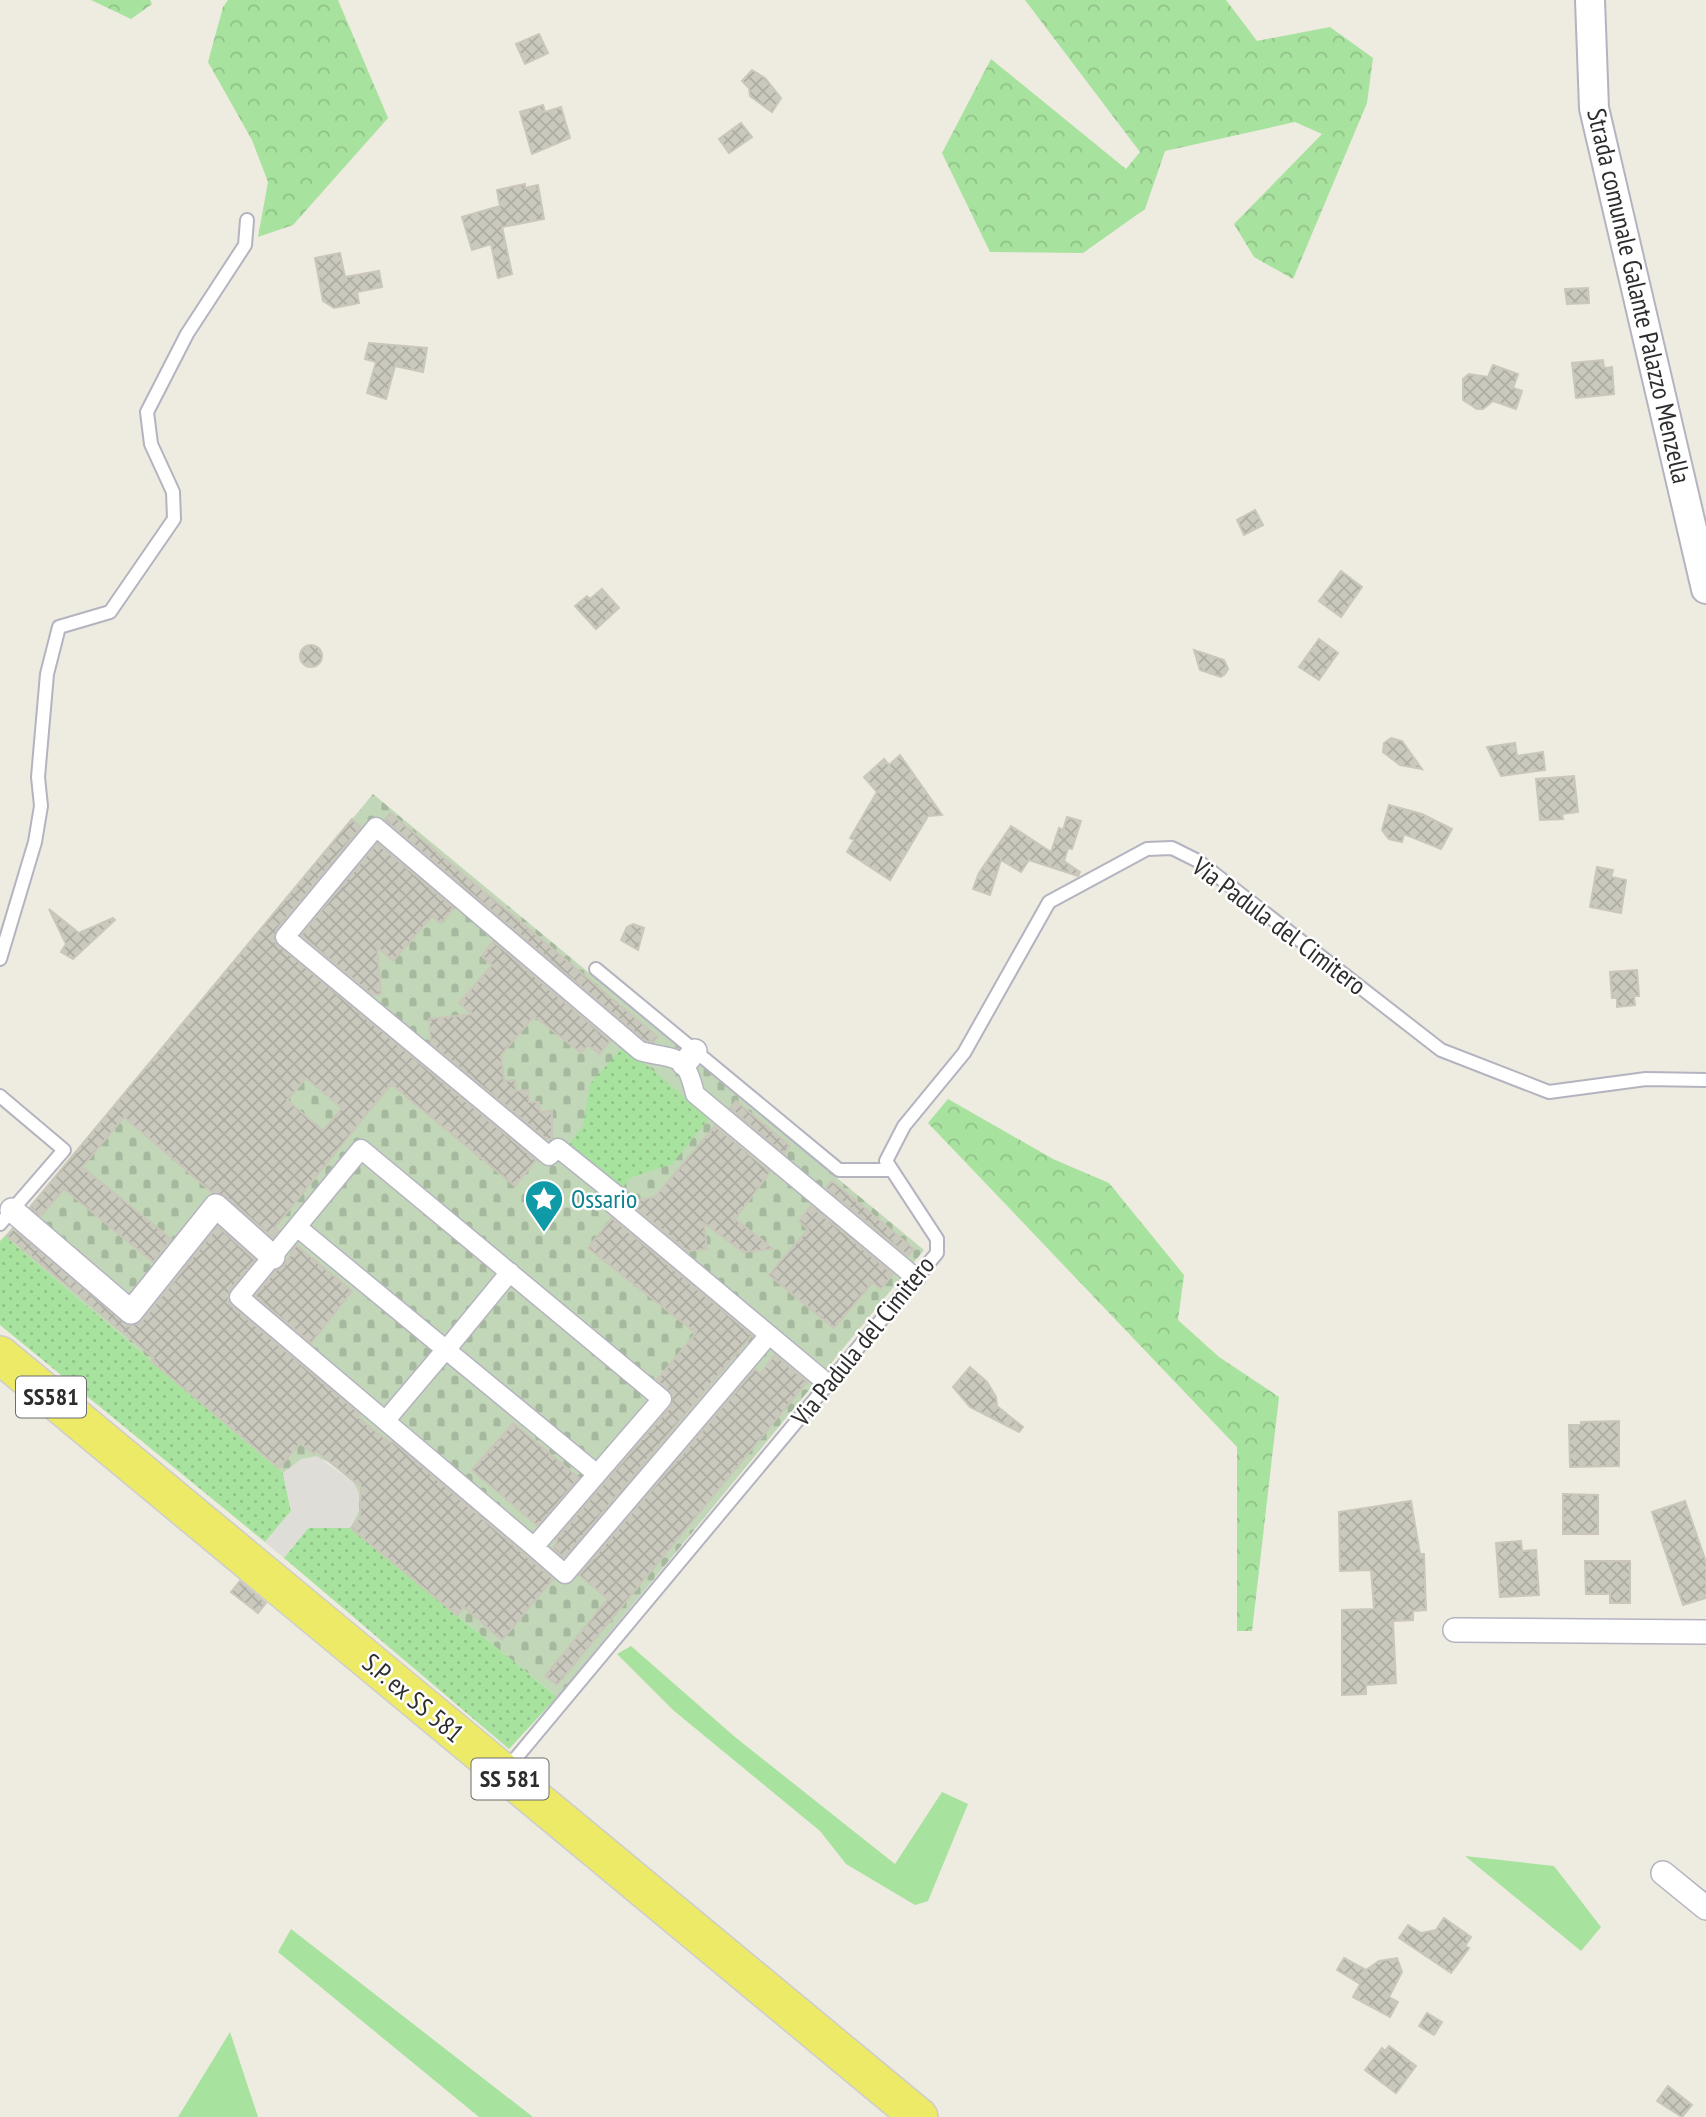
<svg xmlns="http://www.w3.org/2000/svg" width="1706" height="2117" font-family="'PT Sans Narrow',sans-serif">
<style>
.grass{fill:#a8e29f}
.forest{fill:url(#forest-crowns)}
.cemetery{fill:url(#cemetery-stones)}
.park{fill:url(#park-dots)}
.plaza{fill:#deddd7}
.building{fill:url(#building-cross-hatch);stroke:#cac7ba;stroke-width:2;fill-rule:evenodd}
.lines{fill:none;stroke-linecap:round;stroke-linejoin:round}
.service-casing{stroke:#b4b3c0;stroke-width:16}
.pedestrian-casing{stroke:#b4b3c0;stroke-width:21}
.minor-casing{stroke:#b4b3c0;stroke-width:26}
.tertiary-casing{stroke:#b4b3c0;stroke-width:32}
.primary-casing{stroke:#cdcdcd;stroke-width:40}
.service{stroke:#fff;stroke-width:12}
.pedestrian{stroke:#fff;stroke-width:18}
.minor{stroke:#fff;stroke-width:23}
.tertiary{stroke:#fff;stroke-width:28}
.primary{stroke:#ecea67;stroke-width:37}
.labels{text-anchor:middle;stroke-width:5;stroke-linejoin:round;paint-order:stroke}
.shield{fill:#fff;stroke:#6c6c6c;stroke-width:2}
.shield-label{font-size:24px;font-weight:bold;fill:#2d2d2d}
.street-label{font-size:26px;fill:#2d2d2d;stroke:#fff}
.culture-label{font-size:26px;fill:#0d838f;stroke:#fff;text-anchor:start}
</style>
<defs>
<pattern id="forest-crowns" width="20" height="18" patternUnits="userSpaceOnUse" patternTransform="scale(1.75)"><rect width="20" height="18" fill="#a8e29f"/><path d="M2 6a3 3 0 1 1 6 0M12 15a3 3 0 1 1 6 0" fill="none" stroke="#91c289"/></pattern>
<pattern id="cemetery-stones" width="16" height="16" patternUnits="userSpaceOnUse" patternTransform="scale(1.75)"><rect width="16" height="16" fill="#c1d7b8"/><path d="M2 7V4a2 2 0 0 1 4 0v3zM10 15v-3a2 2 0 0 1 4 0v3z" fill="#a6b99e"/></pattern>
<pattern id="park-dots" width="8" height="8" patternUnits="userSpaceOnUse" patternTransform="scale(1.75)"><rect width="8" height="8" fill="#a8e29f"/><path d="M2 2h.1M6 6h.1" fill="none" stroke="#91c289" stroke-width="1.8" stroke-linecap="round"/></pattern>
<pattern id="building-cross-hatch" width="8" height="8" patternUnits="userSpaceOnUse" patternTransform="scale(1.75)"><rect width="8" height="8" fill="#cac9be"/><path d="M0 0l8 8M0 8l8-8" fill="none" stroke="#aeada4"/></pattern>
</defs>
<rect width="100%" height="100%" fill="#eeebe0"/>
<path class="grass" d="M631,1646L735,1737L895,1864L942,1792L968,1804L928,1901L915,1905L846,1864L820,1831L673,1710L617,1654Z
M1465,1856L1554,1866L1601,1927L1581,1951Z
M291,1929L533,2117H479L278,1952Z
M230,2032L258,2117H178Z"/>
<path class="forest" d="M91,0H150L152,4L131,19Z
M228,0H338L388,118L293,225L258,237L268,182L252,140L208,62L223,7Z
M1025,0H1226L1257,41L1330,27L1373,58L1367,103L1293,279L1254,257L1234,224L1322,134L1295,122L1165,151L1145,209L1083,253L990,252L942,153L991,59L1126,169L1140,152Z
M948,1099L1053,1159L1109,1183L1184,1275L1178,1320L1219,1357L1279,1397L1252,1631H1237V1447L928,1123Z"/>
<path class="cemetery" d="M373,794L924,1250L557,1697L350,1528L359,1511L354,1483C324,1458 318,1447 283,1473L5,1236Z"/>
<path class="park" d="M624,1046L709,1118L672,1164L630,1178L621,1190L567,1147L583,1126L590,1084Z
M5,1236L283,1473L291,1511L265,1542L0,1325V1241Z
M308,1528H350L557,1697L509,1749L284,1558Z"/>
<path class="plaza" d="M317,1456L354,1483L359,1493V1511L350,1528H308L284,1558L265,1542L291,1511L283,1473L301,1459Z"/>
<path class="building" d="M539,34L548,53L525,64L516,44Z
M752,70L765,78L781,98L772,112L750,96L749,88L742,81Z
M543,105L545,112L561,107L570,138L532,154L520,112Z
M741,123L752,137L729,153L719,139Z
M525,184V188L538,185L544,219L502,227L512,274L498,278L491,244L472,250L462,217L500,206L497,190Z
M340,253L345,277L379,271L382,287L357,292L359,303L334,308L323,301L315,258Z
M1588,288L1589,303L1567,304L1565,289Z
M369,343L427,348L423,372L395,366L386,399L367,393L376,362L365,359Z
M1603,360L1604,368L1612,367L1614,394L1576,398L1572,363Z
M1493,365L1518,374L1513,388L1522,391L1516,409L1493,401L1483,409H1477L1463,400V379L1469,374L1488,377Z
M1255,510L1263,525L1244,535L1237,520Z
M1341,571L1362,587L1341,617L1319,601Z
M602,589L619,608L596,629L575,606L587,596L590,599Z
M1319,639L1338,653L1319,680L1299,667Z
M300 656a11 11 0 1 1 22 0a11 11 0 1 1-22 0Z
M1194,650L1224,660L1228,669L1225,674L1221,677L1200,670Z
M1391,738L1402,741L1422,769L1400,765L1383,752L1384,743Z
M1515,743L1517,756L1543,752L1545,770L1501,776L1487,747Z
M900,755L942,815L928,816L890,880L847,852L854,840L850,838L877,792L864,777L884,759L889,765Z
M1574,776L1578,812L1562,814L1563,819L1540,820L1536,779Z
M1389,805L1422,814L1452,829L1441,849L1404,834L1402,842L1389,839L1382,830Z
M390,813L658,1037L653,1042L645,1041L385,820Z
M1067,817L1081,821L1072,849L1068,848L1064,861L1080,872L1078,876L1029,860L1021,872L1001,860L990,895L973,889L979,873L1011,826L1051,852L1059,828L1063,830Z
M352,819L361,827L276,930L275,942L536,1160L515,1186L391,1084L275,1227L279,1231L273,1238L225,1196L213,1193L124,1117L82,1167L171,1239L153,1262L64,1189L41,1216L30,1207ZM306,1078L342,1108L323,1131L287,1100Z
M377,843L454,908L441,923L432,916L393,961L377,947L381,994L372,995L301,935Z
M1597,867L1613,870L1611,877L1626,880L1621,913L1590,907Z
M49,909L79,933L113,918L115,920L73,959L61,952L66,944Z
M633,924L644,928L638,950L621,940L627,927Z
M493,941L610,1041L599,1054L588,1045L581,1053L534,1016L501,1055L504,1081L515,1080L516,1091L528,1090L529,1102H539L540,1112L552,1111V1139H546L431,1044L429,1019L473,1014L459,1003L492,965L482,956Z
M1637,970L1639,996H1634L1635,1005L1617,1007V998H1612L1610,972Z
M736,1101L790,1146L784,1154L730,1108Z
M715,1126L770,1172L735,1219L773,1249L743,1252L704,1223L707,1249L687,1251L629,1202L655,1197Z
M832,1181L914,1249L908,1256L826,1188Z
M811,1206L893,1274L881,1289L873,1282L834,1328L769,1275L808,1229L799,1221Z
M612,1218L752,1335L564,1558L553,1548L557,1542L555,1540L671,1406L672,1395L657,1380L696,1333L588,1248Z
M218,1226L255,1260L230,1290L228,1300L232,1306L360,1414L358,1417L390,1443L392,1441L553,1579L502,1640L464,1607L457,1615L351,1528L360,1517L361,1487L316,1451L314,1454L300,1443L279,1468L151,1361L154,1358L7,1236L13,1229L129,1326L142,1321Z
M296,1245L352,1291L311,1343L255,1296L276,1270L284,1266Z
M775,1355L807,1382L557,1685L545,1676L608,1599L579,1575L755,1369L760,1374Z
M970,1367L987,1382L996,1397L997,1406L1023,1427L1019,1432L970,1407L953,1387Z
M1619,1421V1466L1570,1467L1569,1425H1581V1422Z
M513,1423L579,1478L538,1526L472,1470Z
M1563,1494L1598,1495V1534H1563Z
M1411,1501L1420,1554H1424L1426,1610L1413,1611V1620L1393,1621L1396,1683L1366,1685V1694L1342,1695V1610L1374,1609L1371,1570L1340,1571L1339,1512Z
M1685,1501L1706,1562V1598L1683,1605L1652,1512Z
M1521,1541L1522,1551L1536,1550L1539,1595L1500,1597L1496,1543Z
M1585,1561H1630V1603H1610V1594H1586Z
M240,1581L266,1603L258,1613L231,1592Z
M1444,1918L1471,1937L1465,1946L1469,1948L1451,1973L1399,1938L1408,1925L1421,1933L1436,1930Z
M1344,1958L1366,1970L1379,1961L1397,1958L1402,1972L1389,1997L1398,2002L1390,2017L1353,1997L1360,1984L1337,1970Z
M1427,2013L1442,2022L1434,2035L1419,2026Z
M1389,2046L1416,2066L1396,2093L1365,2070L1382,2048L1385,2051Z
M1668,2086L1692,2105L1682,2117L1657,2101Z"/>
<g class="lines">
<g class="service-casing">
<path id="service" d="M0,959L35,842L41,806L38,777L47,674L59,627L110,612L174,519L173,492L151,444L147,412L187,334L245,245L247,220
M596,969L839,1170H892
M0,1096L64,1150L0,1224
M506,1770L937,1253V1239L886,1161L904,1126L964,1053L1049,902L1147,849L1172,848L1198,861L1441,1050L1549,1092L1646,1079L1706,1080"/>
</g>
<g class="pedestrian-casing">
<path id="pedestrian" d="M361,1149L662,1399L534,1547L239,1297Z
M297,1227L597,1474
M446,1350L510,1272
M828,1384L613,1204L619,1197L558,1148L549,1156L285,937L376,827L640,1051C677,1061 685,1051 695,1094L916,1278
M386,1420L441,1355
M534,1547L565,1574L769,1335"/>
</g>
<g class="minor-casing">
<path id="minor" d="M684,1064L695,1051
M12,1210L131,1312L216,1206L273,1257
M1455,1630L1706,1632
M1663,1873L1706,1908"/>
</g>
<g class="tertiary-casing">
<path id="tertiary" d="M1590,0L1594,108L1706,589"/>
</g>
<g class="primary-casing">
<path id="primary" d="M0,1355L919,2117"/>
</g>
<use href="#service" class="service"/>
<use href="#pedestrian" class="pedestrian"/>
<use href="#minor" class="minor"/>
<use href="#tertiary" class="tertiary"/>
<use href="#primary" class="primary"/>
</g>
<defs>
<g id="sight-pin" transform="scale(2.0125)"><path d="M0 17L-7.5 6A9.5 9.5 0 1 1 7.5 6Z" fill="#0f9aa8" stroke="#fff"/><path d="M0-6L1.8-2.2L6-1.7L2.9 1.2L3.7 5.4L0 3.3L-3.7 5.4L-2.9 1.2L-6-1.7L-1.8-2.2Z" fill="#fff"/></g>
</defs>
<g fill-rule="evenodd">
<use href="#sight-pin" x="544" y="1199"/>
</g>
<g class="labels">
<g class="shield">
<rect x="16" y="1376.5" width="70" height="41" rx="5"/>
<rect x="471.5" y="1758.5" width="77" height="41" rx="5"/>
</g>
<g class="shield-label">
<text x="51" y="1405">SS581</text>
<text x="510" y="1787">SS 581</text>
</g>
<g class="street-label">
<text transform="translate(1639 296) rotate(77)" y="9">Strada comunale Galante Palazzo Menzella</text>
<text transform="translate(1279 926) rotate(37)" y="9">Via Padula del Cimitero</text>
<text transform="translate(863 1341) rotate(-51)" y="9">Via Padula del Cimitero</text>
<text transform="translate(413 1698) rotate(40)" y="9">S.P. ex SS 581</text>
</g>
<g class="culture-label">
<text x="571" y="1208">Ossario</text>
</g>
</g>
</svg>
